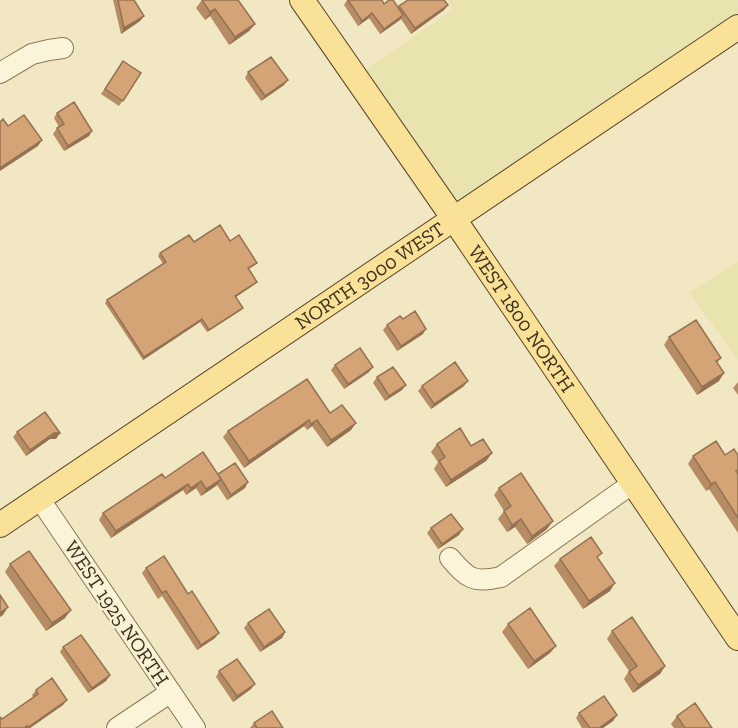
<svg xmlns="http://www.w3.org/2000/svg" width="738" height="728" font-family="'Zilla Slab',serif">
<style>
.farmland{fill:#e9e3b0}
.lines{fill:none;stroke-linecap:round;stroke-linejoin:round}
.minor-casing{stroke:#8f7958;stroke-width:22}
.major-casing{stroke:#5c462c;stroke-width:26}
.minor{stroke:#fcf4d8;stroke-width:20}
.major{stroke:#f9e198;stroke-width:24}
.wall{fill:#b68c65}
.shaded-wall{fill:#947253}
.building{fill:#d4a376;stroke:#947253;stroke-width:1.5}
.labels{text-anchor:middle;stroke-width:4.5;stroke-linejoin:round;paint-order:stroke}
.street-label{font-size:20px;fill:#3d2f1d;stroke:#f9f1d4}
</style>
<rect width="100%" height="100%" fill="#f2e7c3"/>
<path class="farmland" d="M447,0H738V16L456,205L361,73L453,9Z
M738,262V360L689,292Z"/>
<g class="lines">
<g class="minor-casing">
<path id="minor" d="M0,73L32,54L49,50L63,48
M39,498L195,728
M450,558C468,579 473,583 501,577L633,483
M117,728L171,692"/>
</g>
<g class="major-casing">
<g id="major">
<path id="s1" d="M302,0L454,219L738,638"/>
<path id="s2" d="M0,525L738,27"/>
</g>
</g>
<use href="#minor" class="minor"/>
<use href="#major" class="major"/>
</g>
<path class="wall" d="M113,0H134L144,16L140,21L121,34Z
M202,0L255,24L249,31L229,45L210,16L205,20L196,8Z
M347,0H382L384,4L398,8L399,6L448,5L444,10L411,34L401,19L380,34L369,18L358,26L344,5Z
M123,61L141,73L119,106L101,94Z
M248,72L284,85L261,101L245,78Z
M57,113L89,136L64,151L53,134L57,128L59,127L54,118Z
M230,241L257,263L255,265L249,269L255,284L236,297L243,308L241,310L207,332L200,322L143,360L105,303L107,300L163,264L158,256L160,253L194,242Z
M403,319L423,334L397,351L383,330L387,325Z
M669,337L721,358L717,363L719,381L697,395L664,345Z
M335,365L369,372L344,389L331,370Z
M377,377L402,390L385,401L373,383Z
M738,382V395L733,388Z
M422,386H464L431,409L418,391Z
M330,413L351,430L327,447L312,426L307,430L304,426L244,468L223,437L228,431Z
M17,432L56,439H50L26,456L13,437Z
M437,444L471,446L492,453L486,461L446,487L434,469L438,462L431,452Z
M725,455H738V533L709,489L706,491L688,464L693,456Z
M218,474L245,488L227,500L217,485L201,496L196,488L186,495L183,490L111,538L99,520L103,513L165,478Z
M499,488L547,529L527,544L515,527L507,532L498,519L504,511L494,495Z
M431,528L459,535L438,549L427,533Z
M560,559H598L610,591L583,609L554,566Z
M10,564L65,618L46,631L5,572Z
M146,568L215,638L197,650L162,596L158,599L142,573Z
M248,623L285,632L282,638L260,652L244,628Z
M508,624L550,653L528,669L502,632Z
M612,631L665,666L660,674L633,693L624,679L629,671L607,639Z
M63,647L110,675L106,681L88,693L60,652Z
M219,671L251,689L233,702L216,677Z
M36,690L63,705L30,728H0L2,719L33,697L32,695Z
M579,713L617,715L613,721L603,728H582L576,718Z
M677,716L712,728H674L671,724Z
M254,723L283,728H250Z"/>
<path class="shaded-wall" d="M448,5L444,10L411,34L415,28Z
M215,9L210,16L205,20L210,12Z
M372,13L369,18L358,26L362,21Z
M403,15L400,20L380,34L384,29Z
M144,16L140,21L121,34L124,28Z
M255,24L249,31L229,45L235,37Z
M288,80L284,85L261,101L265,96Z
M92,131L89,136L64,151L68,146Z
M42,140L38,146L0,171V168Z
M257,282L255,284L233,299L235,296Z
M243,308L241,310L207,332L209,330Z
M202,319L200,322L143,360L144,357Z
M426,329L423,334L397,351L401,346Z
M373,367L369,372L344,389L348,384Z
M724,373L719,381L697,395L702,387Z
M468,381L464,386L431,409L434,404Z
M406,385L402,390L385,401L389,396Z
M309,420L304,426L244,468L249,461Z
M317,420L312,426L307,430L311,424Z
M356,423L351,430L327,447L331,440Z
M54,433H60L56,439H50L26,456L30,450Z
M492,453L486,461L446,487L451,480Z
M221,479L216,486L201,496L206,489Z
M201,481L196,488L186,495L191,488Z
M248,482L245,488L227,500L231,495Z
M715,482L709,489L706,491L711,484Z
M188,484L183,490L111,538L116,531Z
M521,519L515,527L507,532L512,525Z
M553,521L547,529L527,544L532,536Z
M463,529L459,535L438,549L442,544Z
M615,583L610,591L583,609L589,601Z
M8,607L3,615L0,617V613Z
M71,610L65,618L46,631L52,623Z
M285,632L282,638L260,652L264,647Z
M219,633L215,638L197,650L201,645Z
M556,646L550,653L528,669L534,661Z
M665,666L660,674L633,693L638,685Z
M110,675L106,681L88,693L92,688Z
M255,684L251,689L233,702L237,696Z
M67,700L63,705L30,728H27Z
M617,715L613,721L603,728H599Z"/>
<path class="building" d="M118,0H134L144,16L124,28Z
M202,0H238L255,24L235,37L215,9L210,12Z
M348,0H382L384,4L389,0H393L403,15L384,29L372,13L362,21Z
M408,0H444L448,5L415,28L399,6Z
M271,57L288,80L265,96L248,72Z
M123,61L141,73L123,101L105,89Z
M74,102L92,131L68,146L57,128L64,124L57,113Z
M24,115L42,140L0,168V122L3,119L8,126Z
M220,225L230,241L239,235L257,263L248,268L257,282L235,296L243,308L209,330L202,319L144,357L107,300L166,262L160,253L189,235L194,242Z
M415,311L426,329L401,346L387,325L400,316L403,319Z
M696,320L721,358L716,361L724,373L702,387L669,337Z
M360,348L373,367L348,384L335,365Z
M455,362L468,381L434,404L422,386Z
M393,367L406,385L389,396L377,377Z
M307,379L330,413L342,405L356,423L331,440L317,420L311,424L309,420L249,461L228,431Z
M45,412L60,433H54L30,450L17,432Z
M460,428L471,446L483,439L492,453L451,480L439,461L445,457L437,444Z
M716,441L725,455L734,449L738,455V470L736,471L738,474V518L715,482L711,484L693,456Z
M203,452L221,479L206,489L201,481L191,488L188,484L116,531L103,513L162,474L165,478Z
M235,463L248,482L231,495L218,474Z
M521,473L553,521L532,536L521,519L512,525L504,511L511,506L499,488Z
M451,514L463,529L442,544L431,528Z
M591,537L602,553L597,557L615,583L589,601L560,559Z
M29,551L71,610L52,623L10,564Z
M164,556L188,594L192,591L219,633L201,645L166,591L162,593L146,568Z
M0,595L8,607L0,613Z
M530,608L556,646L534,661L508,624Z
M269,609L285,632L264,647L248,623Z
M632,617L665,666L638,685L629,672L637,666L612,631Z
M81,635L110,675L92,688L63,647Z
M237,659L255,684L237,696L219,671Z
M52,678L67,700L27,728V726L24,728H0V717L2,719L38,694L36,690Z
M604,696L617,715L599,728H590L579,713Z
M695,703L712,728H685L677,716Z
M272,711L283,728H257L254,723Z"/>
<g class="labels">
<g class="street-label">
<text dy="7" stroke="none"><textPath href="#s2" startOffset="446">NORTH 3000 WEST</textPath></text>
<text dy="7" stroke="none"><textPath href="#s1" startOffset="387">WEST 1800 NORTH</textPath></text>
<text transform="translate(117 613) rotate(56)" y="7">WEST 1925 NORTH</text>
</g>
</g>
</svg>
